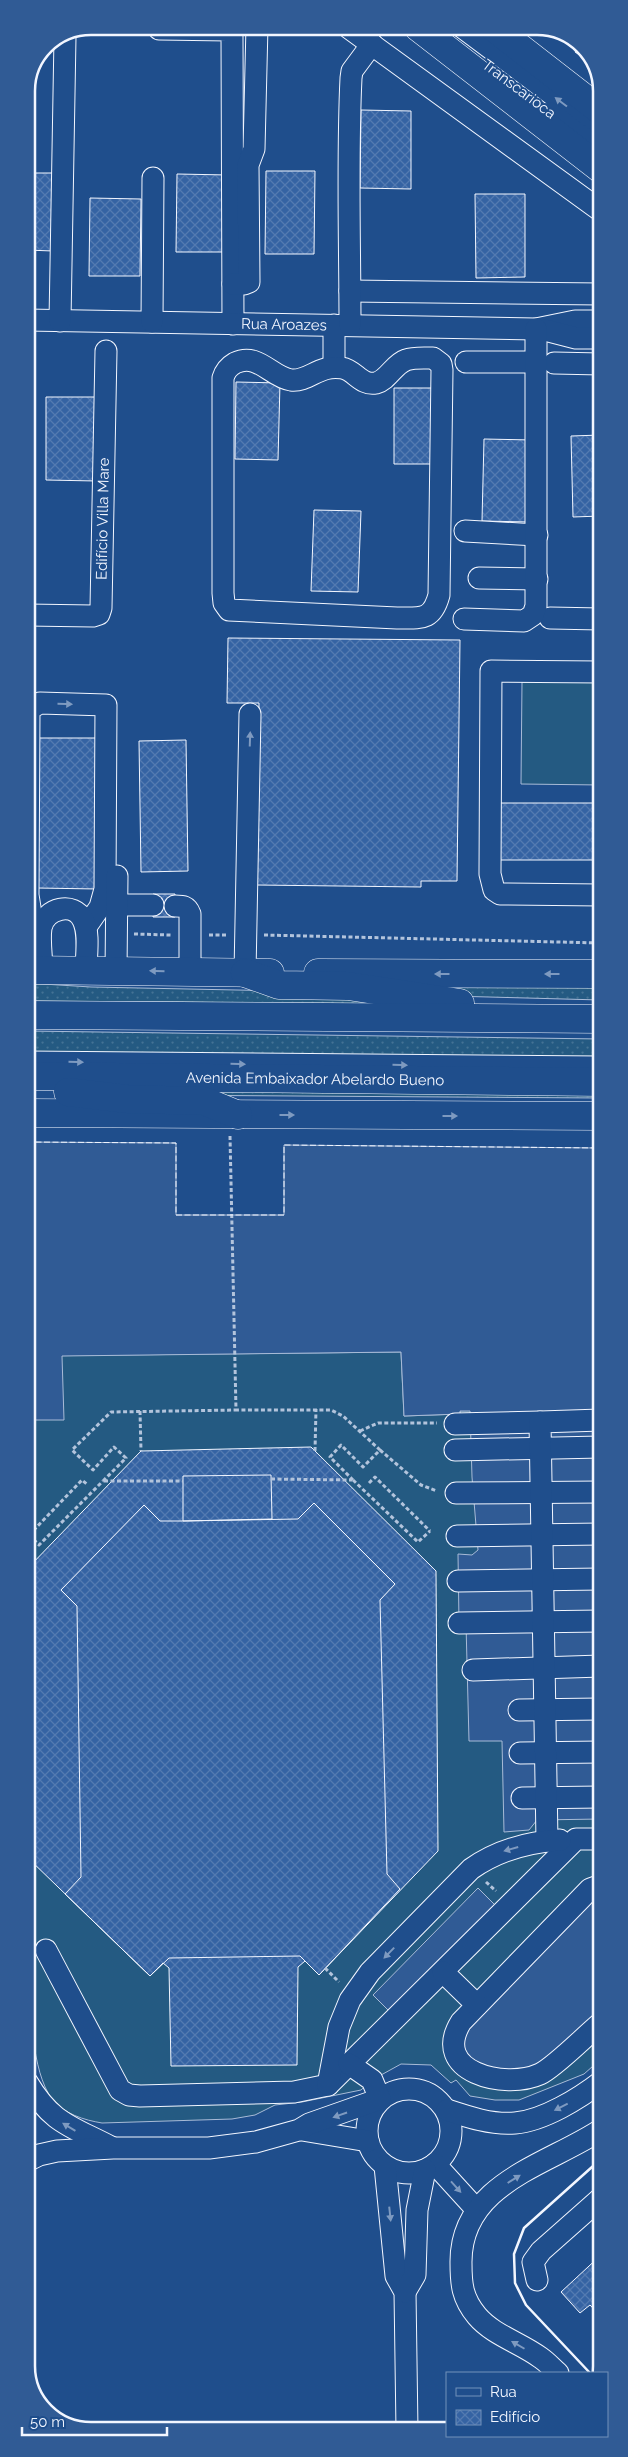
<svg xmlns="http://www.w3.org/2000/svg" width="628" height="2457" font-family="Raleway,sans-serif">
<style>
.grass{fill:url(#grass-dots);stroke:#a8bbd7}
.pitch{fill:#245a82;stroke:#a8bbd7}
.parking{fill:#305b95;stroke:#a8bbd7}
.building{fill:url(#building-cross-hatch);stroke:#f2f6ff}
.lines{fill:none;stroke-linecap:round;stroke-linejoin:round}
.minor-casing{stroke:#f2f6ff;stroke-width:23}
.major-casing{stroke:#f2f6ff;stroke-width:29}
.highway-casing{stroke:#f2f6ff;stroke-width:29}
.path{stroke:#b3c4dc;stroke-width:3;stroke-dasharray:4 2.5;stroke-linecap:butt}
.minor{stroke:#1f4e8c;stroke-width:21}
.major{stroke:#1f4e8c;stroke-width:28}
.highway{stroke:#1f4e8c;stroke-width:28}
.path-bridge{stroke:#b3c4dc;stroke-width:3;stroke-dasharray:4 2.5;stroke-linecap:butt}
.fence{stroke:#f2f6ff;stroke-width:1;stroke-dasharray:6 2.5;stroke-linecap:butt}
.wall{stroke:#f2f6ff;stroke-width:2.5}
.oneway{fill:#7e9ac0}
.labels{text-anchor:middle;stroke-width:4;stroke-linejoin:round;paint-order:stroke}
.street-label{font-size:15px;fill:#f2f6ff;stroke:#1f4e8c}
.rim{fill:none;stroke:#f2f6ff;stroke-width:2.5}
</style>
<defs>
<pattern id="grass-dots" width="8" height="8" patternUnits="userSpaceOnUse" patternTransform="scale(1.25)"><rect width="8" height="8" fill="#245a82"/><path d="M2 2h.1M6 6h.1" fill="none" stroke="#447295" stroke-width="1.8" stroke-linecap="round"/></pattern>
<pattern id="building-cross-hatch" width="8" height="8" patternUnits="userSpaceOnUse" patternTransform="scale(1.25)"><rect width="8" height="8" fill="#3563a3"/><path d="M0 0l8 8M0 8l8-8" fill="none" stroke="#537ab1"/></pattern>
</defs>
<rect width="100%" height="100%" fill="#1f4e8c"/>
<path class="grass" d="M27,983L91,987L333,992L406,1004L27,1001Z
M379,983L601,985V1000L451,996Z
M27,1031L601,1039V1062L27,1056Z
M106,1087L601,1092V1098L145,1095Z"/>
<path class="pitch" d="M522,682H601V785L521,784Z
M401,1352L404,1416L460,1414V1411L601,1408L602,2058L584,2074L519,2100H495L470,2096L456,2080L451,2083L431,2065L401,2064L372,2080L361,2090L302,2102L275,2105L255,2115L232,2119L102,2123C84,2120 64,2114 52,2099C31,2071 31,2007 27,1972V1356Z"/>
<path class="parking" d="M27,1142L176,1143V1215H284V1145L601,1148V1819L537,1820L529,1830L504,1832L502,1741H469L466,1624L459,1623L458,1554L472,1555L478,1550L472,1477L470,1411H460V1414L404,1416L401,1352L62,1356L64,1420H27Z
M601,1885L602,2022L543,2073L484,2077L453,2034Z
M478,1888L499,1909L394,2016L373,1995Z"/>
<path class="building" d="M581,44L592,63L575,52Z
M361,110L411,111V189L360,188Z
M266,171H315L314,254H265Z
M26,173H54L53,251L26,250Z
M177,174L228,175L227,252H176Z
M475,194H525V277L476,278Z
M90,198L141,199L140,276H89Z
M236,382L280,383L278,460L235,459Z
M394,388H437V464H394Z
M46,397H96V481L46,480Z
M601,435V516L573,517L571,436Z
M484,439L532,440L529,522L482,521Z
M314,510L361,511L358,592L311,591Z
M228,638L460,640L457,881H421V887L257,885L259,703H227Z
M37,738H98L97,889L37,888Z
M186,740L188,871L141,872L139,741Z
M500,803H601V860H500Z
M153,894H175V917H153Z
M311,1447L436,1571L438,1851L319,1975L305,1961L298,1967L297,2065L171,2066L169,1968L163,1963L150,1976L27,1857V1569L141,1451Z
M271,1475L272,1519L183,1521V1476Z
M314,1503L395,1584L380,1600L387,1874L400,1889L319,1975L300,1956L169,1958L150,1976L65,1894L81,1877L77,1606L61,1590L144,1505L160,1521H183L298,1519Z
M602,2254V2318L590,2305L580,2313L561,2292Z"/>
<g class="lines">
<g class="minor-casing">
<g id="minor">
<path d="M462,27L601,131"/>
<path d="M349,28L601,211"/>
<path d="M159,29L228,30L232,36L233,324"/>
<path d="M550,113L601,151"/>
<path d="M233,284H244L249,282L248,165L254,149L257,26"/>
<path d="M350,291L601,294"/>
<path id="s1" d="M26,320L536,329L575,321H601"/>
<path d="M60,321L65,37"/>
<path d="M152,322L153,178"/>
<path d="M334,325V367"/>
<path d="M350,325C350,243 347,160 351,78L352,71L372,44"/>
<path d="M545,330L576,338H601"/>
<path d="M433,358L441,364L442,370L439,595C432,621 421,618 397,618L229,610L224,603L223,593V378C225,371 228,367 235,363C258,352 271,377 291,380C309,382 319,364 342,368C355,370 361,386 376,383C388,380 394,364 406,360C414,357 424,358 433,358Z"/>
<path d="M466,362H537"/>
<path d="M554,363L601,364"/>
<path d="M465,531L537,535"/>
<path d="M479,578L537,579"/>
<path id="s2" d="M27,615L93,616L99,614L101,608L106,351"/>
<path d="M550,618L601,619"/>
<path d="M464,619L524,621L533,615L536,606V329"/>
<path d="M601,672L491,671L490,874L494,890L500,894L601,895"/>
<path d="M117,905H153"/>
<path d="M175,906C183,906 187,906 190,914V972"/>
<path d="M41,926L31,914L28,895L29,712L31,708L40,703L106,705L105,889L100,907L86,927"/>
<path d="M42,971C42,957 39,941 41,928C45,908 74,901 83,920C90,934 86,955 86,971"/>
<path d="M116,971L117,876"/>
<path d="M245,973L250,714"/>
<path d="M27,1062L601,1067"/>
<path d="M455,1424L540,1422"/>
<path d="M455,1450L601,1447"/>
<path d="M456,1493L601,1492"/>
<path d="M457,1536L601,1534"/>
<path d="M458,1581L601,1579"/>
<path d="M459,1623L601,1621"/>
<path d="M473,1670L601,1666"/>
<path d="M519,1710L601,1709"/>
<path d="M520,1753L601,1752"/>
<path d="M522,1798L601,1797"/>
<path d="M547,1841L540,1422L601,1420"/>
<path d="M601,1885L590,1889L461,2022C430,2072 505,2090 540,2074C555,2067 587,2034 602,2022"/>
<path d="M46,1950L120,2090L129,2095L140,2096L294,2092L328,2085L576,1839H601"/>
<path d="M443,1972L477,2005"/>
<path d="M27,2082C52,2124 71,2126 111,2147"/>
<path d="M328,2085L339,2027L350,2000L370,1972L471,1869C498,1850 527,1842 560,1840"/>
<circle cx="409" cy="2131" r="42"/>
<path d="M447,2110C468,2117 492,2125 515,2123C543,2121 580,2098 602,2081"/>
<path d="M302,2130L368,2141"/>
<path d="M27,2161L39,2155L57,2151L113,2148H209L256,2142L299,2130L309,2124L380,2099L372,2080L349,2064"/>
<path d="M435,2164L476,2209"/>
<path d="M385,2166L396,2276L405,2292L407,2430"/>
<path d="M537,2280L533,2262L541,2251L602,2197"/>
<path d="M405,2292L415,2275L417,2210L425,2170"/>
<path d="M558,2373C552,2368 547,2362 541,2358C521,2343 493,2335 477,2316C462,2298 461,2284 461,2263C460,2183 548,2165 602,2129"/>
</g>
</g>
<g class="major-casing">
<path id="major" d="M418,27L601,169
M493,27L601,111
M27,970L270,973
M318,973L601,974
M27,1113L601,1116"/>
</g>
<g class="highway-casing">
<g id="highway">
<path d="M245,973L279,985L348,986L460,1003"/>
<path d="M27,1015L601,1019"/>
<path id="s3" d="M27,1076L601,1082"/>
<path d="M68,1092L127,1099L204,1101L238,1115"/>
</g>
</g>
<path class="path" d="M134,934L171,935
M209,935H226
M264,935L601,943
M230,1136L236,1410H331L343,1416L380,1450L363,1467L341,1445L330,1457L353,1480
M140,1411L141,1451
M360,1431L378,1423H437
M380,1450L421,1485L437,1491
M315,1451L316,1409
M271,1479L352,1480
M103,1481L126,1458L114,1447L93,1470L72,1450L111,1412L236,1410
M104,1481H183
M369,1483L375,1477L430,1531
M29,1535L82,1480L88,1485
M486,1882L496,1891
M325,1968L339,1982"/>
<use href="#minor" class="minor"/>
<use href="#major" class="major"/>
<use href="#highway" class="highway"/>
<path class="path-bridge" d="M353,1480L418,1542L430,1531
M29,1535L39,1545L103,1481"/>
<path class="fence" d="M27,1142L176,1143V1215H284V1145L601,1148"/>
<path class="wall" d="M590,2373L526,2305L515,2283L514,2254L524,2228L602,2158"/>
</g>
<defs><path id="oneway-solid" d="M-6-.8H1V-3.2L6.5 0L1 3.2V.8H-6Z" transform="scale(1.25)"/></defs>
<g class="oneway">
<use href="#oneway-solid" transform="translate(561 102) rotate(-143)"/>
<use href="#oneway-solid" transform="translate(65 704) rotate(1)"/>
<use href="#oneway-solid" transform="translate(250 739) rotate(-88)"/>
<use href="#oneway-solid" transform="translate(157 971) rotate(-179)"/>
<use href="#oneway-solid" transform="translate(442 974) rotate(-180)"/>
<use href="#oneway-solid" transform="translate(552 974) rotate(-180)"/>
<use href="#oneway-solid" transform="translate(76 1062) rotate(1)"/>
<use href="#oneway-solid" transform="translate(238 1064) rotate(1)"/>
<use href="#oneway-solid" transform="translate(400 1065) rotate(1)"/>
<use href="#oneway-solid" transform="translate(287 1115)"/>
<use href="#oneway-solid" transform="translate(450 1116)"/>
<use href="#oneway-solid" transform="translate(511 1849) rotate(164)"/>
<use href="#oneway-solid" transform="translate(389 1953) rotate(134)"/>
<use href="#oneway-solid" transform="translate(561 2107) rotate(153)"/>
<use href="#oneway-solid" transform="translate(340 2115) rotate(161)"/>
<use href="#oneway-solid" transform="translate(69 2127) rotate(-149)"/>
<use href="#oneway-solid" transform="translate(514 2179) rotate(-32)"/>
<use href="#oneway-solid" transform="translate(456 2187) rotate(48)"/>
<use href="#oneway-solid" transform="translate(390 2214) rotate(84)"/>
<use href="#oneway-solid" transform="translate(518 2345) rotate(-150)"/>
</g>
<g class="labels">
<g class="street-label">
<text transform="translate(519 89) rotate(37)" y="5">Transcarioca</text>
<text dy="5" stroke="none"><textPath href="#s1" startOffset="258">Rua Aroazes</textPath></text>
<text dy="5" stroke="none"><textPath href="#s2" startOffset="168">Edifício Villa Mare</textPath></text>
<text dy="5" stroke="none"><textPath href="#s3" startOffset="288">Avenida Embaixador Abelardo Bueno</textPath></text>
</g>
</g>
<path d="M0 0H628V2457H0ZM91 35H537A56 56 0 0 1 593 91V2366A56 56 0 0 1 537 2422H91A56 56 0 0 1 35 2366V91A56 56 0 0 1 91 35Z" fill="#305b95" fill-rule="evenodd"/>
<path class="rim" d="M91 35H537A56 56 0 0 1 593 91V2366A56 56 0 0 1 537 2422H91A56 56 0 0 1 35 2366V91A56 56 0 0 1 91 35Z"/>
<rect x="446" y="2372" width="162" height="65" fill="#1f4e8c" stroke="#7391ba"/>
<rect x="456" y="2388" width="25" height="8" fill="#1f4e8c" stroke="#7391ba"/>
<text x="490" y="2397" font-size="15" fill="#f2f6ff">Rua</text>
<rect x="456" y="2410" width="25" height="15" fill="url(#building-cross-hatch)" stroke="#7391ba"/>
<text x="490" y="2422" font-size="15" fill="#f2f6ff">Edifício</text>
<path d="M22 2427v8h145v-8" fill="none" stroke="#f2f6ff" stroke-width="2.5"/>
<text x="30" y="2427" font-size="15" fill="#f2f6ff" stroke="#1f4e8c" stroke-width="4" paint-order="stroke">50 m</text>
</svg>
